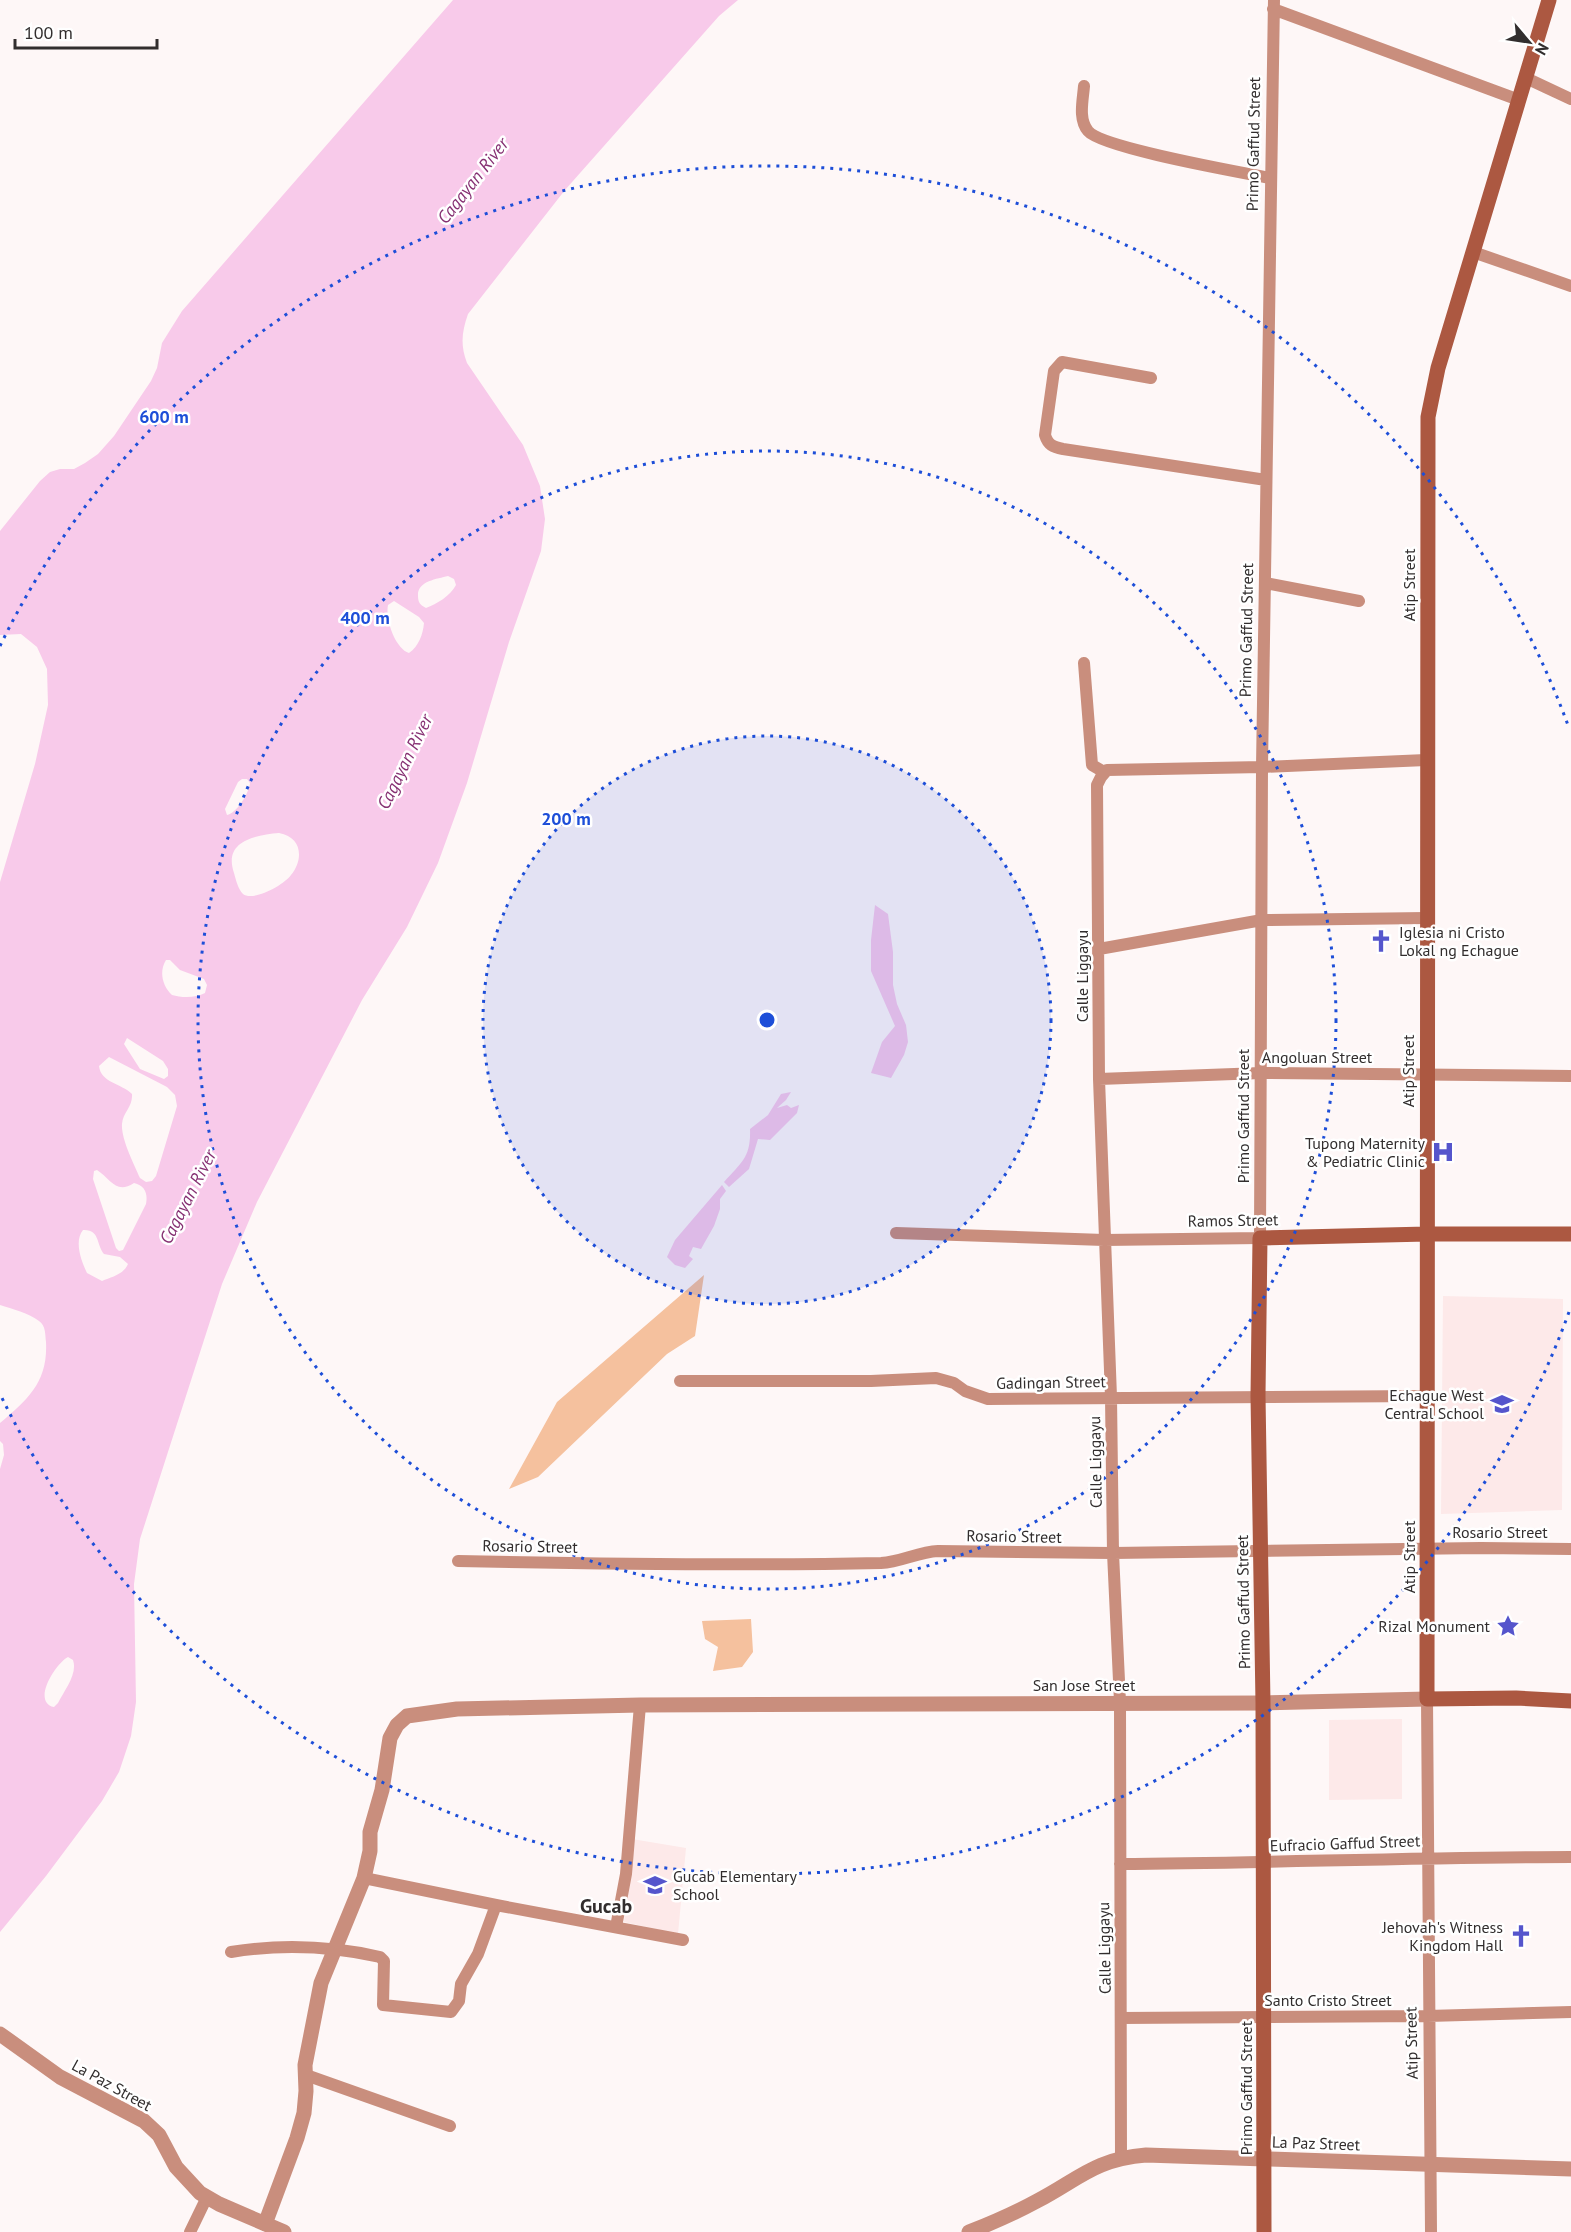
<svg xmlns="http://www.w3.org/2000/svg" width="1571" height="2232" font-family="'PT Sans',sans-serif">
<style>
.built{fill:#fde9e9}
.green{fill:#f5c19e}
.water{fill:#f8caea;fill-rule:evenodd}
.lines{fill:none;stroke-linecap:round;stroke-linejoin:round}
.minor{stroke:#c98e7d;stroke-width:12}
.tertiary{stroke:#c98e7d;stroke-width:15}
.secondary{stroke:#ac5841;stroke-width:15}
.ring{fill:none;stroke:#1d4ed8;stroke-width:3;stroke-dasharray:3 6}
.labels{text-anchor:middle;stroke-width:5;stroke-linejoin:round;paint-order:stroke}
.street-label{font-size:16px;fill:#322e2e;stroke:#fff}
.poi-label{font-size:16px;fill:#322e2e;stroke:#fff;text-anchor:end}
.water-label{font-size:18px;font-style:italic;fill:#863173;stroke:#fff}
.quarter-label{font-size:20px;font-weight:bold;fill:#322e2e;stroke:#fff}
.centre{fill:#1d4ed8;stroke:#fff;stroke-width:3}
.ring-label{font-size:18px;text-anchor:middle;font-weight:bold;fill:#1d4ed8;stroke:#fff;stroke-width:5;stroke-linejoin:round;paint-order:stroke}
</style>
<rect width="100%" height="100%" fill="#fef7f7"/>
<path class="built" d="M1443,1296L1563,1299L1562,1510L1441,1514Z
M1402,1719V1799L1329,1800V1720Z
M632,1839L686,1848L678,1934L624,1922Z"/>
<path class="green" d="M704,1275L695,1336L667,1354L538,1477L509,1489L557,1402Z
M751,1619L753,1652L742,1667L713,1671L718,1647L705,1639L702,1621Z"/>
<path class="water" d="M453,0H738L719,16L565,190L468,314C462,331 460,345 467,363L523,445L540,486L545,519L541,551L509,642L467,783L438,863L407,927L362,1000L257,1202L222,1284L140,1539L134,1584L136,1702L131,1736L119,1772L102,1801L46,1876L0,1932V1469L4,1455L3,1444L0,1441V1423C28,1399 48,1382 46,1342C45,1334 46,1326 39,1321C29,1313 12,1309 0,1305V882L35,764L48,705L47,669L37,647L21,634L0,635V531L40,481L50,472L60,469H74L85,463L98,454L114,436L151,381L157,368L162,343L182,311ZM448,576L454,579L456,585C450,596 437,604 426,608C420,605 418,602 418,596C417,581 437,579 448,576ZM394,601L419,617L424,623C423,634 419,646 409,653C395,648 385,619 388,605ZM242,779H247L250,783C249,793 237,813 227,815L225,809L238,782ZM279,833C302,837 304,859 291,875C284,885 253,902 243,894C238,889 236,880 234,873C223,841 255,835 279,833ZM166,960H170L180,970L204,979L207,985L205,993C196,998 182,998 172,995C162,986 159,971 166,960ZM127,1038L163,1061L168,1069V1076L164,1079L140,1069L124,1044ZM109,1057L167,1087L175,1095L177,1106L156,1176L152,1181L146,1182L140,1178C134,1164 121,1139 122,1124C123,1112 133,1107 132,1094C121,1083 101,1083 99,1066ZM97,1170C111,1179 116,1195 134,1183C145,1186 148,1193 146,1204L123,1250L119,1251L116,1248L93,1179L94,1171ZM83,1230C100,1229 96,1244 104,1254L120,1257L128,1264C124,1274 112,1277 102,1281L87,1273C81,1261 74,1241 83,1230ZM68,1657L73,1660C78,1674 64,1691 58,1703L54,1707C31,1702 56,1663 68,1657Z
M875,905L888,914L893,952V985L897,1004L906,1025L908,1042L904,1055L891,1078L871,1073L882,1042L895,1026L871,971V940Z
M791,1092L786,1100L777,1108L787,1105L791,1108L799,1105L797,1113L770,1140L758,1139L749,1169L729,1187L724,1182C742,1162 751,1157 750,1129L768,1115L781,1094Z
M722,1185L726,1191L720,1199V1209L714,1226L701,1249L693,1247L689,1256L693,1259L685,1268L675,1265L667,1257L675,1240Z"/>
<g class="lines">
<path class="minor" d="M1273,9L1519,100
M1526,78L1571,99
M1084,86C1083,100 1078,119 1088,131C1102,148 1240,172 1270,178
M1473,252L1571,286
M1151,378L1062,362L1054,371L1045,435C1048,445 1053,447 1063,449L1266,480
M1265,583L1359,601
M1084,663L1092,765L1104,772
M1099,949L1262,920L1426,918
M1099,1079L1261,1073L1571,1076
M896,1233L1104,1240L1260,1238L1262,767L1274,0
M680,1381H871L936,1378L954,1383L965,1391L988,1399L1427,1396
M458,1561C599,1564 740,1566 881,1563C901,1562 918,1552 938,1551L1113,1553L1481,1548L1571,1549
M1427,1699L1431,2232
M1120,1864C1270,1863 1421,1857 1571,1857
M364,1878L496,1905L683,1940
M616,1927L626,1874L640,1705
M231,1952C281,1944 331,1946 380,1957L384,1961L383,2005L451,2012L459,2001L461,1984L478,1954L496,1905
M1121,2018L1428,2016L1571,2012
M306,2075L450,2126
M1121,2157L1120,1702L1113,1553L1111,1397L1099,1079L1097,785L1101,777L1107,770L1262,767L1426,760
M190,2232L207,2197"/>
<path class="tertiary" d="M0,2034L60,2077L144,2121L159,2135L176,2167L200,2193L219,2204L284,2232
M265,2224L297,2138L304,2113L306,2091L305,2065L321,1983L364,1878L370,1851V1832L382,1790L390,1738L397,1725L407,1716L457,1709L640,1705L1263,1703L1427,1699
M969,2232C992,2223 1015,2213 1037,2201C1079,2179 1095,2159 1146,2155L1571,2169"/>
<path class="secondary" d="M1549,0L1438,368L1428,417L1427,1699L1516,1698L1571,1701
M1264,2232L1263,1703L1258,1396L1260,1238L1427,1234H1571"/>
</g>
<circle cx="767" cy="1020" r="284" fill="#1d4ed8" fill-opacity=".12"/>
<g class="ring">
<circle cx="767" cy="1020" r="284"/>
<circle cx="767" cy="1020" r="569"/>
<path d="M1569 1312A853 853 0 0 1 0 1394M0 646A853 853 0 0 1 1569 728"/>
</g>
<defs>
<g id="church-bare" transform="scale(1.8)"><path d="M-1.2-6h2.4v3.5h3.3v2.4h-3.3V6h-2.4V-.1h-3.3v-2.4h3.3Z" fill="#55c" stroke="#fff" stroke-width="2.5" paint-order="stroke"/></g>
<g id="hospital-bare" transform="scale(1.8)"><path d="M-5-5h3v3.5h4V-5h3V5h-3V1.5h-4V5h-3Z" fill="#55c" stroke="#fff" stroke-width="2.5" paint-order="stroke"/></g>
<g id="school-bare" transform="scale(1.8)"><path d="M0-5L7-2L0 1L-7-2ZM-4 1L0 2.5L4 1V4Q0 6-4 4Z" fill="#55c" stroke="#fff" stroke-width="2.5" paint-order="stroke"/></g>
<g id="sight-bare" transform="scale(1.8)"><path d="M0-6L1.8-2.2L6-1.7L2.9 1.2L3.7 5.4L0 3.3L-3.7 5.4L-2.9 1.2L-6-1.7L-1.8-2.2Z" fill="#55c" stroke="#fff" stroke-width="2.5" paint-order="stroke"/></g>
</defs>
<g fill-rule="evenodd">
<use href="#church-bare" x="1381" y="941"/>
<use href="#hospital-bare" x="1443" y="1152"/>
<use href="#school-bare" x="1502" y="1404"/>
<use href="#sight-bare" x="1508" y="1626"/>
<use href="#school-bare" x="655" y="1885"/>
<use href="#church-bare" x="1521" y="1936"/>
</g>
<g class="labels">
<g class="street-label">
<text transform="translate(1253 144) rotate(-89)" y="6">Primo Gaffud Street</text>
<text transform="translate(1409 585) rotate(-90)" y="6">Atip Street</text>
<text transform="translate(1246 630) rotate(-89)" y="6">Primo Gaffud Street</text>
<text transform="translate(1082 976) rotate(-90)" y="6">Calle Liggayu</text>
<text x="1317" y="1063">Angoluan Street</text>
<text transform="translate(1408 1071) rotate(-90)" y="6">Atip Street</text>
<text transform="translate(1243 1116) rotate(-90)" y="6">Primo Gaffud Street</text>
<text transform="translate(1233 1220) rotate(-1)" y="6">Ramos Street</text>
<text transform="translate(1051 1382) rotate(-1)" y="6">Gadingan Street</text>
<text transform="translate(1095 1462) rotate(-91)" y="6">Calle Liggayu</text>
<text x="1500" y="1538">Rosario Street</text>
<text transform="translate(1014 1536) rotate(1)" y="6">Rosario Street</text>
<text transform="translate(530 1546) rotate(1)" y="6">Rosario Street</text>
<text transform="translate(1409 1557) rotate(-90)" y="6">Atip Street</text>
<text transform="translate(1243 1602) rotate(-91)" y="6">Primo Gaffud Street</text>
<text x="1084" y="1691">San Jose Street</text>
<text transform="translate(1345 1843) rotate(-2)" y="6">Eufracio Gaffud Street</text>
<text transform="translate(1104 1948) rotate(-91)" y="6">Calle Liggayu</text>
<text x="1328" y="2006">Santo Cristo Street</text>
<text transform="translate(1411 2043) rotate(-91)" y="6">Atip Street</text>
<text transform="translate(112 2085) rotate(29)" y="6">La Paz Street</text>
<text transform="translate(1246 2088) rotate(-90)" y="6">Primo Gaffud Street</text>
<text transform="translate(1316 2143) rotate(2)" y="6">La Paz Street</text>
</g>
<g class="poi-label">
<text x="1399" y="938" text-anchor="start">Iglesia ni Cristo<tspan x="1399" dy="18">Lokal ng Echague</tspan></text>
<text x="1425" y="1149">Tupong Maternity<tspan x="1425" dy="18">&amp; Pediatric Clinic</tspan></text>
<text x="1484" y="1401">Echague West<tspan x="1484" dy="18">Central School</tspan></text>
<text x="1490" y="1632">Rizal Monument</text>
<text x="673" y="1882" text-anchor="start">Gucab Elementary<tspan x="673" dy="18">School</tspan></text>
<text x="1503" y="1933">Jehovah's Witness<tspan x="1503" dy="18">Kingdom Hall</tspan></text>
</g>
<g class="water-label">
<text transform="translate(473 181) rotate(-52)" y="6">Cagayan River</text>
<text transform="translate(405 762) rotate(-64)" y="6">Cagayan River</text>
<text transform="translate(188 1197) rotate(-63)" y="6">Cagayan River</text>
</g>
<g class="quarter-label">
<text x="606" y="1913">Gucab</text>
</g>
</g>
<circle cx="767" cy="1020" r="9" class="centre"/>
<g class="ring-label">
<text x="164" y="423">600 m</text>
<text x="365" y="624">400 m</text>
<text x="566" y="825">200 m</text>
</g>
<g transform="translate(1529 42) rotate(119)" stroke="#ffffff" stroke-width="4.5" paint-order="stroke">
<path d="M0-4.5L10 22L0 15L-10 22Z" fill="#322e2e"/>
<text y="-9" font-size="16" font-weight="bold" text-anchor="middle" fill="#322e2e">N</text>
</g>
<path d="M15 39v9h142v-9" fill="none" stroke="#322e2e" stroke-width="3"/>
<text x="24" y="39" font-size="18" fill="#322e2e" stroke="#ffffff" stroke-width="4.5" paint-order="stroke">100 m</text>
</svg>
